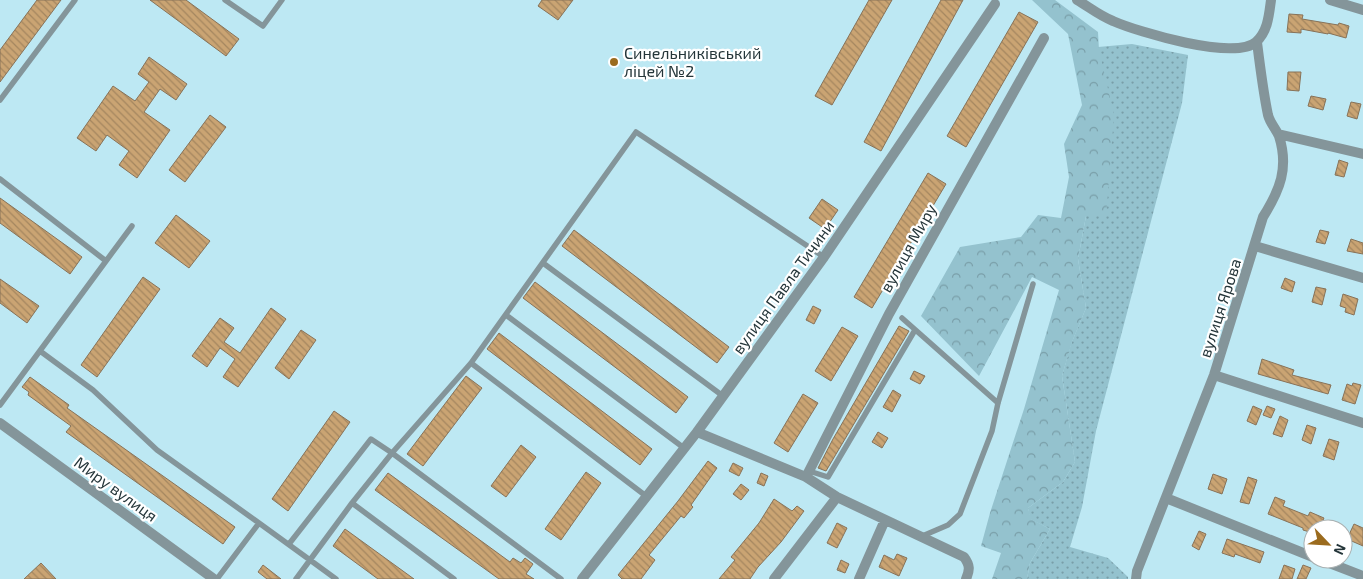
<svg xmlns="http://www.w3.org/2000/svg" width="1363" height="579" font-family="'Exo 2',sans-serif">
<style>
.grass{fill:url(#grass-dots)}
.forest{fill:url(#forest-crowns)}
.building{fill:url(#building-back-hatch);stroke:#877258}
.lines{fill:none;stroke-linecap:round;stroke-linejoin:round}
.lane{stroke:#84959a;stroke-width:5.5}
.street{stroke:#84959a;stroke-width:10}
.poi-dot{fill:#9b6b1e;stroke:#fff;stroke-width:2}
.labels{text-anchor:middle;stroke-width:4.5;stroke-linejoin:round;paint-order:stroke}
.poi-label{font-size:16px;fill:#25363a;stroke:#fff;text-anchor:start}
.street-label{font-size:16px;fill:#25363a;stroke:#fff}
</style>
<defs>
<pattern id="grass-dots" width="8" height="8" patternUnits="userSpaceOnUse" patternTransform="scale(1.25)"><rect width="8" height="8" fill="#94c2ce"/><path d="M2 2h.1M6 6h.1" fill="none" stroke="#799ea8" stroke-width="1.8" stroke-linecap="round"/></pattern>
<pattern id="forest-crowns" width="20" height="18" patternUnits="userSpaceOnUse" patternTransform="scale(1.25)"><rect width="20" height="18" fill="#94c2ce"/><path d="M2 6a3 3 0 1 1 6 0M12 15a3 3 0 1 1 6 0" fill="none" stroke="#799ea8"/></pattern>
<pattern id="building-back-hatch" width="6" height="6" patternUnits="userSpaceOnUse" patternTransform="scale(1.25)"><rect width="6" height="6" fill="#caa473"/><path d="M-1 5l2 2M0 0l6 6M5-1l2 2" fill="none" stroke="#a4865f"/></pattern>
</defs>
<rect width="100%" height="100%" fill="#bde8f3"/>
<path class="grass" d="M1132,44L1188,55L1182,103L1096,431L1082,507L1070,547L1108,558L1128,577V579H1027L1030,563L1050,529L1030,519L1028,508L1063,482L1075,462L1062,376L1071,344L1086,308L1078,259L1086,216H1106L1098,47Z"/>
<path class="forest" d="M1032,0H1055L1098,32L1099,50L1114,115L1106,216H1086L1078,259L1086,308L1072,342L1062,376L1075,462L1063,482L1028,508L1031,519L1050,529L1030,563L1027,579H992L1001,553L981,546L990,513L1024,409L1059,290L1032,277L979,376L921,316L960,247L1021,237L1038,215L1061,218L1069,177L1064,144L1082,105L1068,34Z"/>
<path class="building" d="M37,0H61L0,82V50Z
M150,0H186L239,39L226,56Z
M542,0H573L558,20L538,6Z
M869,0H892L832,105L815,96Z
M941,0H963L881,151L864,142Z
M1019,12L1038,22L966,147L947,136Z
M1289,14L1303,15L1302,19L1338,25L1339,23L1349,26L1346,38L1328,33V34L1301,29V33L1287,32Z
M149,57L187,84L176,100L160,89L144,112L170,130L137,178L119,165L129,151L107,135L96,151L77,138L113,86L135,101L149,82L138,74Z
M1288,72H1301L1299,91L1287,90Z
M1311,96L1326,99L1323,110L1308,106Z
M1351,102L1361,104L1357,119L1347,116Z
M210,115L226,127L185,182L169,170Z
M1339,160L1348,163L1344,177L1335,175Z
M928,173L946,184L872,308L854,297Z
M0,198L82,257L70,274L0,223Z
M822,199L838,210L825,229L809,218Z
M176,215L210,241L189,268L155,243Z
M574,230L729,347L717,363L562,246Z
M1320,230L1329,232L1325,244L1316,242Z
M1351,239L1363,243V254L1347,251Z
M143,277L160,289L97,377L81,365Z
M1285,278L1295,282L1292,292L1281,288Z
M0,279L39,306L27,323L0,303Z
M535,282L688,397L676,413L523,298Z
M1316,287L1326,289L1322,305L1312,302Z
M1343,294L1358,299L1354,315L1345,312L1346,308L1340,306Z
M813,306L821,310L814,324L806,320Z
M271,308L286,319L238,387L223,377L235,359L220,348L207,367L192,356L220,318L234,328L224,342L240,353Z
M899,326L909,331L826,471L818,468L833,439Z
M842,327L858,336L831,381L815,371Z
M301,330L316,340L289,379L275,368Z
M499,333L652,449L640,465L487,349Z
M1262,359L1294,370L1292,375L1331,385L1328,394L1258,374Z
M914,371L925,376L920,384L910,379Z
M466,376L482,388L423,466L407,454Z
M30,377L69,405L67,408L235,527L223,544L66,432L71,426L28,395L29,392L22,387Z
M1353,383L1361,385L1355,404L1342,400L1347,384L1352,386Z
M893,390L901,395L892,412L883,407Z
M803,394L818,403L788,452L774,443Z
M1253,406L1262,410L1256,425L1247,421Z
M1267,406L1275,409L1271,418L1263,415Z
M334,411L350,422L288,511L272,499Z
M1280,416L1288,420L1282,437L1273,434Z
M1307,425L1316,428L1311,444L1302,440Z
M878,432L888,438L882,448L872,442Z
M1329,439L1339,442L1334,460L1323,456Z
M521,445L536,457L506,497L491,486Z
M708,461L717,468L691,505L693,507L684,518L681,516L649,555L655,560L641,579H622L618,575L678,501Z
M733,463L743,468L739,476L729,471Z
M586,472L601,483L561,540L545,529Z
M388,473L510,562L513,558L521,563L525,558L533,564L526,574L534,579H499L375,490Z
M761,473L768,476L764,486L757,483Z
M1213,474L1227,479L1222,494L1208,489Z
M1248,477L1257,480L1249,504L1240,502Z
M741,484L749,490L741,500L733,494Z
M1275,497L1285,501L1283,506L1308,516L1310,512L1324,518L1323,520L1343,529H1313V533L1303,530V528L1268,514Z
M774,499L792,511L797,506L804,511L781,542L758,567L750,579H719L735,560L731,557L759,523Z
M837,523L847,528L837,548L827,543Z
M1354,524L1363,528V546L1347,539Z
M345,529L414,579H378L333,546Z
M1199,531L1206,534L1199,550L1192,546Z
M1227,539L1264,552L1260,563L1235,554L1234,557L1222,553Z
M897,554L907,558L899,576L879,567L884,555L894,560Z
M841,560L849,564L845,573L837,570Z
M41,563L56,579H24Z
M263,565L281,579H267L258,572Z
M1284,565L1295,569L1292,579H1279Z
M1303,565L1311,568L1306,579H1297Z"/>
<g class="lines">
<path class="lane" d="M225,0L263,26L282,0
M0,100L75,0
M0,179L106,261L0,405
M106,261L132,226
M543,263L723,396
M506,315L684,448
M902,318L998,403
M40,351L93,390L157,450L259,523
M471,363L646,496
M809,471L828,477L915,330
M352,503L392,453L561,579
M920,537L948,525L960,514L992,431L998,403L1033,284
M289,544L371,439L392,453L471,363L636,132L824,257
M217,579L259,523L310,560L352,503L454,579
M296,579L310,560L336,579"/>
<path class="street" d="M1077,0C1089,7 1100,16 1113,21C1138,32 1235,61 1256,42C1268,31 1269,15 1271,0
M1330,0L1363,10
M1278,134L1363,154
M1255,246L1363,278
M1214,375L1363,423
M0,423L214,579
M697,432L806,477L837,497L964,557C970,565 970,570 966,579
M806,477L889,314L1044,38
M1166,498L1313,557
M1319,559L1363,576
M582,579L697,432L824,257L995,4
M774,579L837,497
M859,579L885,520
M1136,579L1137,571L1214,375L1263,217C1280,190 1289,168 1279,136C1276,129 1270,123 1268,115C1263,91 1260,66 1257,42"/>
</g>
<circle class="poi-dot" cx="614" cy="62" r="5"/>
<g class="labels">
<g class="poi-label">
<text x="624" y="59">Синельниківський<tspan x="624" dy="18">ліцей №2</tspan></text>
</g>
<g class="street-label">
<text transform="translate(908 248) rotate(-61)" y="6">вулиця Миру</text>
<text transform="translate(783 287) rotate(-54)" y="6">вулиця Павла Тичини</text>
<text transform="translate(1220 308) rotate(-72)" y="6">вулиця Ярова</text>
<text transform="translate(116 489) rotate(36)" y="6">Миру вулиця</text>
</g>
</g>
<g transform="translate(1328 544) rotate(115)"><circle r="24" fill="#ffffff" stroke="#a8afb0"/>
<path d="M0-4L9 19L0 12L-9 19Z" fill="#9b6b1e"/>
<text y="-8" font-size="14" font-weight="bold" text-anchor="middle" fill="#25363a">N</text>
</g>
</svg>
